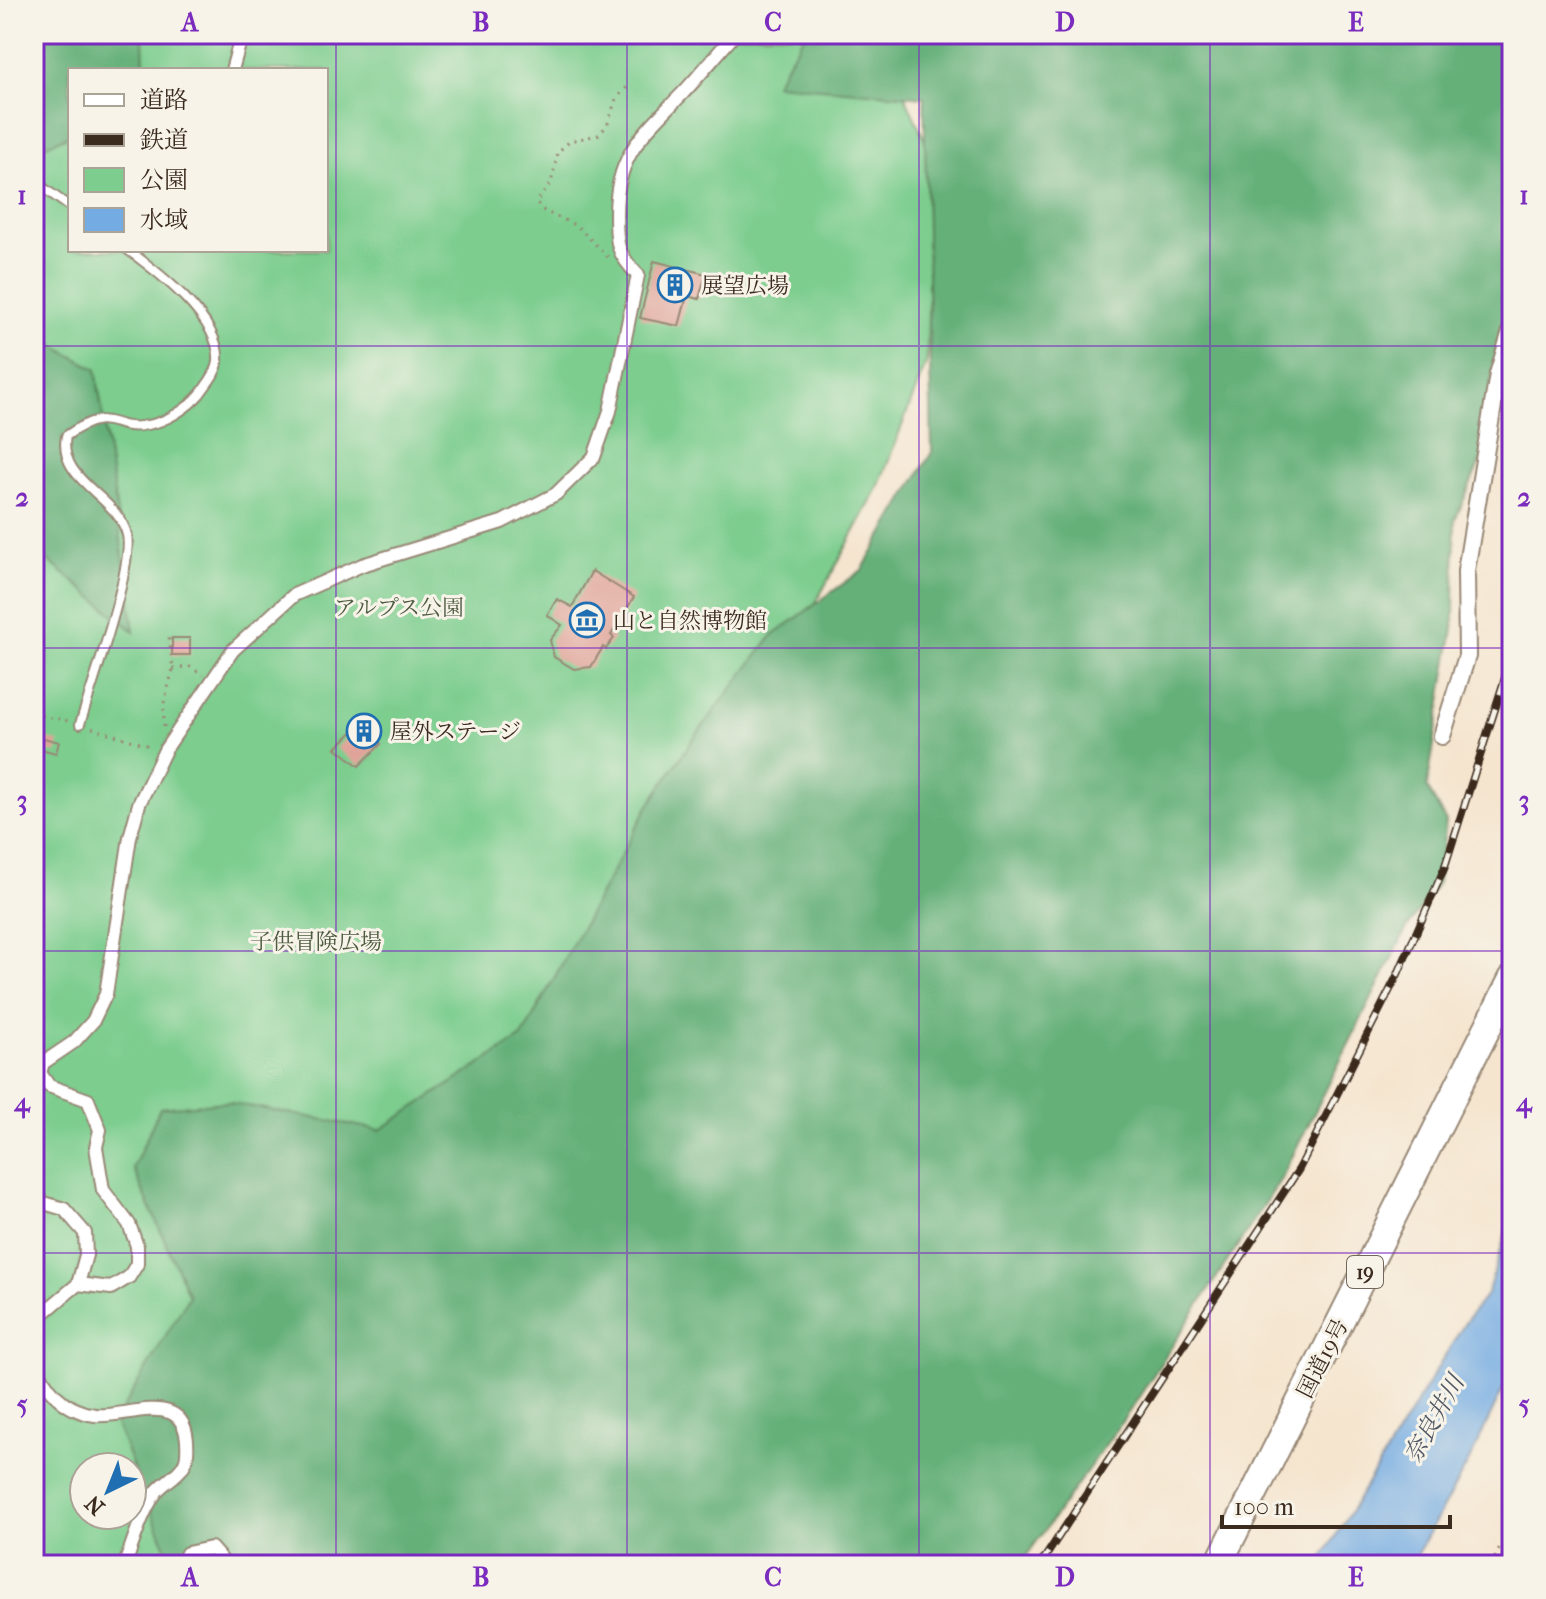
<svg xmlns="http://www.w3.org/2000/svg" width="1546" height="1599" font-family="'IM FELL French Canon','Noto Serif JP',serif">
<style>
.green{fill:#7ccd8e;stroke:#5c7c56;stroke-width:2;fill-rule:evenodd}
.forest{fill:#65b079;stroke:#506d4c;stroke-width:2}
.water{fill:#73abe2;stroke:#576a80;stroke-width:2}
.building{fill:#e0a399}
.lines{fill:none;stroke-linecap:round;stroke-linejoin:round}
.service-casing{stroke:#988876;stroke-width:12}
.pedestrian-casing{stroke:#988876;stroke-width:16}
.minor-casing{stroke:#988876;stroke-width:20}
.trunk-casing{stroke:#988876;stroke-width:30}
.path{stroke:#988876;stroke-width:3;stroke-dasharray:2 6;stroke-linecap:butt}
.service{stroke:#fff;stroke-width:8}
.pedestrian{stroke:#fff;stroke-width:12}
.minor{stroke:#fff;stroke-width:16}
.trunk{stroke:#fff;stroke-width:26}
.rail-casing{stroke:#3b2a1e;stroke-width:8}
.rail{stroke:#f7f3e8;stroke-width:5;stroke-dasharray:15;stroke-linecap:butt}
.grid{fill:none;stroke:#7b2cbf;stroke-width:2;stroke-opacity:0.55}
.labels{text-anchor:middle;stroke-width:6;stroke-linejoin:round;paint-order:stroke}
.shield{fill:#f7f3e8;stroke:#73665b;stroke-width:2}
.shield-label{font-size:20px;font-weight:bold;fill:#3b2a1e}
.poi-label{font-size:22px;fill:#3b2a1e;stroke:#f7f3e8;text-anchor:start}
.park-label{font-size:22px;fill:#4e5b40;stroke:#f7f3e8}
.street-label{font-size:22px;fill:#3b2a1e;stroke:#f7f3e8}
.water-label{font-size:24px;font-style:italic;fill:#4f5763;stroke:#f7f3e8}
.neatline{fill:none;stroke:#7b2cbf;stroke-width:3}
.grid-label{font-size:26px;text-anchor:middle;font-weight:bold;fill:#7b2cbf}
</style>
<rect width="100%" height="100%" fill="#f7f3e8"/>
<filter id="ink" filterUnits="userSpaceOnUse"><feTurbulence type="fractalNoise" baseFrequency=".0125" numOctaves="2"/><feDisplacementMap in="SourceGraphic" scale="16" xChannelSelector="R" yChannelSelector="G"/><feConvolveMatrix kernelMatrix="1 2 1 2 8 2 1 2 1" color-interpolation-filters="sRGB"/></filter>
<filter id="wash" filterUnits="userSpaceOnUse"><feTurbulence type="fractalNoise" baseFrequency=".006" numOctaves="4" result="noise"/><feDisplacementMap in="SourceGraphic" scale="32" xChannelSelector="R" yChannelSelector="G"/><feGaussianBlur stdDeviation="1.8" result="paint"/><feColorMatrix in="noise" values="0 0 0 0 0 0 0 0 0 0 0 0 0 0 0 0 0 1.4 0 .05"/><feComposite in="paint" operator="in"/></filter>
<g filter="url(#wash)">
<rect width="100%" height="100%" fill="#f5e5cf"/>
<path class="green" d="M34,34H878L931,155L927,361L877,490L610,981L494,1565H34ZM70,70H326V250H70ZM84,1467H132V1515H84Z"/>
<path class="forest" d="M34,34H143L144,70H70V135L34,150Z
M805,34H1512V388L1455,520L1454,623L1427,787L1446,822L1438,883L1407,928L1281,1179L1133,1406L1020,1565H173L115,1422L189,1296L133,1168L160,1108L226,1102L380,1130L522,1037L647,808L693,739L772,636L862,570L932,452L924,97L775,84Z
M34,335L96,369L134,631L34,549Z"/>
<path class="water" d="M1512,1214V1370L1470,1459L1411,1565H1318L1466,1321L1487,1294Z"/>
<g id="blocks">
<path class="building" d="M654,261L706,274L699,299L687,296L679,326L640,318Z
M592,571L634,597L611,635L614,638L606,649L603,647L591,667L574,669L554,657L550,640L562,625L547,615L557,599L572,607Z
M172,638H190V655H172Z
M367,718L381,744L359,766L336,748Z
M40,737L59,742L56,753L37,748Z"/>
</g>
</g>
<g filter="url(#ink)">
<use href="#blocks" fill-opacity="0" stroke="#988876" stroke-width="2"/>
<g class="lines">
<g class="service-casing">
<path id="service" d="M34,181L70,207
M80,724C91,688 134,566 127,535C118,496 57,481 66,436C113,403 110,433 147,425C167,422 188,408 200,394C206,385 217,373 218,362C222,320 158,272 128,250"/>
</g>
<g class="pedestrian-casing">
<path id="pedestrian" d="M232,70L242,34
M34,1200L64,1209L85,1233L86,1255L78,1284L34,1321
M78,1284L111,1288L129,1277L137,1264V1246L129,1224L103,1190L96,1147L100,1130L88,1100L49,1086L40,1073L43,1063L74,1042L93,1021L106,994L130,837L139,804L165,750L233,650L294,595L362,565L502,522L556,494L594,457L610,411L638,275C617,254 616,244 616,214C616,155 643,134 682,94C700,75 717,54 735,34
M34,1360C44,1388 64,1411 95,1415C128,1419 192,1384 187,1454C186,1472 167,1479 157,1491C142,1511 133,1542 125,1565
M181,1565L187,1553L211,1548L226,1565"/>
</g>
<g class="minor-casing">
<path id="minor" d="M1442,736L1467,656L1466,571L1498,374L1512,328"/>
</g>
<g class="trunk-casing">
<path id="trunk" d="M1218,1565L1512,979"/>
</g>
<path class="path" d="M608,257L577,226L544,211L536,202L551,183L558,152L570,141L598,135L607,126L616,99L628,86
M173,669L190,667L203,675
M34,714L69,721
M164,727V703L173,669L169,638
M92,728L153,747
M1491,1565L1512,1524"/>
<use href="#service" class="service"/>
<use href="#pedestrian" class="pedestrian"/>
<use href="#minor" class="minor"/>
<use href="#trunk" class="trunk"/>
<g class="rail-casing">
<path id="rail" d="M1040,1565L1299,1169L1398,974L1444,869L1512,656"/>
</g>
<use href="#rail" class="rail"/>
</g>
</g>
<path class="grid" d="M336,34V1565M627,34V1565M919,34V1565M1210,34V1565M34,346H1512M34,648H1512M34,951H1512M34,1253H1512"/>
<defs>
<g id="building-ring" transform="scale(1.8)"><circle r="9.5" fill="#f7f3e8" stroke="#1f6fb2" stroke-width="1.5"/><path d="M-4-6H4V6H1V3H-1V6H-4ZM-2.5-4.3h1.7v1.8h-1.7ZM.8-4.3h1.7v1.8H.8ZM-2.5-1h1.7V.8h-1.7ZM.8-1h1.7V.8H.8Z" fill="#1f6fb2"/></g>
<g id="museum-ring" transform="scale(1.8)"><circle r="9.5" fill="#f7f3e8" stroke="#1f6fb2" stroke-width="1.5"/><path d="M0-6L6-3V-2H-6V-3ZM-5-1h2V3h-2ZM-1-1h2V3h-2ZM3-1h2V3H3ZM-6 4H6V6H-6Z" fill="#1f6fb2"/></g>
</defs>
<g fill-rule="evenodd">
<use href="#building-ring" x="675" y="285"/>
<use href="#museum-ring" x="587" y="620"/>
<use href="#building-ring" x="364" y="731"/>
</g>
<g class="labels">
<rect class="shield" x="1347" y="1256" width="36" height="32" rx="6"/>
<g class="shield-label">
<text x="1365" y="1279">19</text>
</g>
<g class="poi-label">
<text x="701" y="293">展望広場</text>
<text x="613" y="628">山と自然博物館</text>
<text x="390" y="739">屋外ステージ</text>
</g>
<g class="park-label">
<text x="399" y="615">アルプス公園</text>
<text x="316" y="949">子供冒険広場</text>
</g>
<g class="street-label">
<text transform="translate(1322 1358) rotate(-63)" y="8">国道19号</text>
</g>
<g class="water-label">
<text transform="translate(1434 1419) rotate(-61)" y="8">奈良井川</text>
</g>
</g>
<rect width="1546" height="1599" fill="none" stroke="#f7f3e8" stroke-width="88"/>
<rect x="68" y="68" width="260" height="184" fill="#f7f3e8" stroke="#aca397" stroke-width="2"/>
<rect x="84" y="94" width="40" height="12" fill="#ffffff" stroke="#aca397" stroke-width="2"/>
<text x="140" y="108" font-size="24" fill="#3b2a1e">道路</text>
<rect x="84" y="134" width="40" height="12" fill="#3b2a1e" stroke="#aca397" stroke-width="2"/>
<text x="140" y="148" font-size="24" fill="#3b2a1e">鉄道</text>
<rect x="84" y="168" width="40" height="24" fill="#7ccd8e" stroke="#aca397" stroke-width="2"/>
<text x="140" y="188" font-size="24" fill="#3b2a1e">公園</text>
<rect x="84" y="208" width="40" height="24" fill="#73abe2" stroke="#aca397" stroke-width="2"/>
<text x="140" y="228" font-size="24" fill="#3b2a1e">水域</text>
<g transform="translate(108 1491) rotate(223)"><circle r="38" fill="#f7f3e8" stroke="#aca397" stroke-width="2"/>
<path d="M0-6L14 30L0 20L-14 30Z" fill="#1f6fb2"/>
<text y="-12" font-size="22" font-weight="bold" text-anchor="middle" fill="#3b2a1e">N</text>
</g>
<path d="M1222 1515v12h228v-12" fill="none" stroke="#3b2a1e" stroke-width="4"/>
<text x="1234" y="1515" font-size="24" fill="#3b2a1e" stroke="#f7f3e8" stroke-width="6" paint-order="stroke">100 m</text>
<rect x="44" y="44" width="1458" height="1511" class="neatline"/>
<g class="grid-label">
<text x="190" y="31">A</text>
<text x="481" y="31">B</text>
<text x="773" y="31">C</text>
<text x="1065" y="31">D</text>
<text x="1356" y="31">E</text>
<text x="22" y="204">1</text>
<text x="1524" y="204">1</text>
<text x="22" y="506">2</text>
<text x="1524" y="506">2</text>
<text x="22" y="809">3</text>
<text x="1524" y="809">3</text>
<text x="22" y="1111">4</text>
<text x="1524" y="1111">4</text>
<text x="22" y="1413">5</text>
<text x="1524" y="1413">5</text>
<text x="190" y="1586">A</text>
<text x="481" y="1586">B</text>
<text x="773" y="1586">C</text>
<text x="1065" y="1586">D</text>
<text x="1356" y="1586">E</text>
</g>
</svg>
